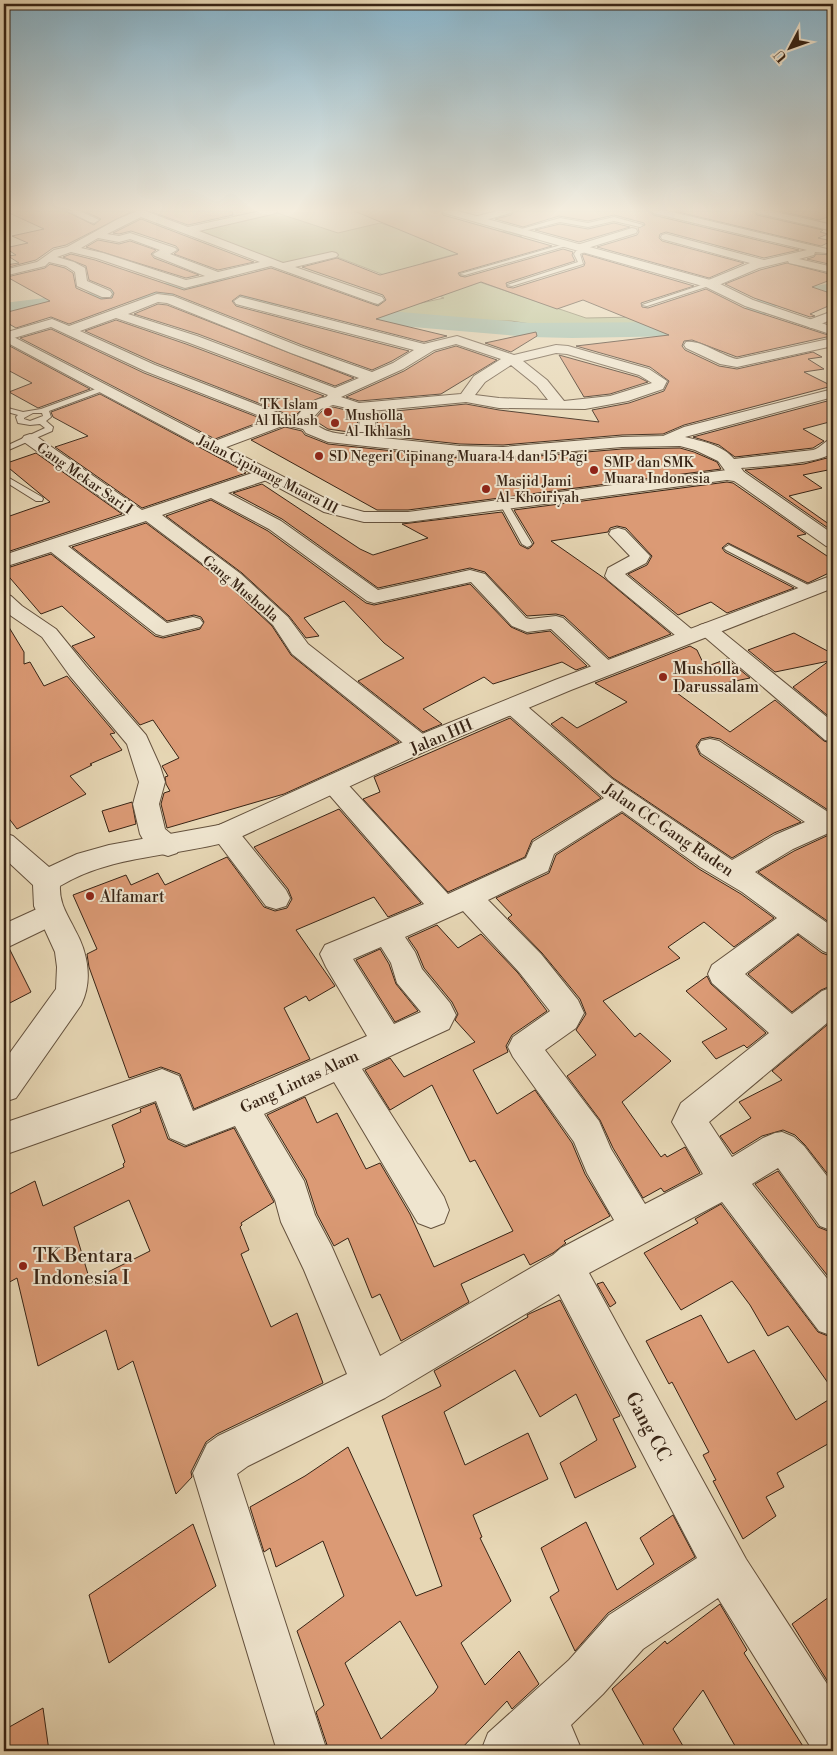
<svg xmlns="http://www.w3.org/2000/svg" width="837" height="1755" font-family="'Libre Bodoni',serif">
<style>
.green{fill:#b4be8e;stroke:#767152}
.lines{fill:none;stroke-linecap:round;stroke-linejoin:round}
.river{fill:#98baa8;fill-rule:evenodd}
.building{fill:#db9a75;stroke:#382415;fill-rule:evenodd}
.service-casing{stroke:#64513d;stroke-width:2}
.minor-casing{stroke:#64513d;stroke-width:2}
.tertiary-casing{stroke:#64513d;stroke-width:2}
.service{fill:#efe5cf;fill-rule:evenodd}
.minor{fill:#efe5cf;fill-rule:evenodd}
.tertiary{fill:#efe5cf;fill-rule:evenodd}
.poi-dot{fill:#8f2418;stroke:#efe5cf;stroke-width:2}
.labels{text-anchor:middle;stroke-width:4;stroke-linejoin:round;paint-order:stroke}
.far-poi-label{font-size:14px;fill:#382415;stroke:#efe5cf;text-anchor:start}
.far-street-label{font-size:14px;fill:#382415;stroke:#efe5cf}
.poi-label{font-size:16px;fill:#382415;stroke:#efe5cf;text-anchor:start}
.street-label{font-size:16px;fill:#382415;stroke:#efe5cf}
.near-poi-label{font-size:19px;fill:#382415;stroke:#efe5cf;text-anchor:start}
.near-street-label{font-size:19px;fill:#382415;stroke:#efe5cf}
</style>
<rect width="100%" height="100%" fill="#e7d7b5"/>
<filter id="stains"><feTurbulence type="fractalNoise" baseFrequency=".004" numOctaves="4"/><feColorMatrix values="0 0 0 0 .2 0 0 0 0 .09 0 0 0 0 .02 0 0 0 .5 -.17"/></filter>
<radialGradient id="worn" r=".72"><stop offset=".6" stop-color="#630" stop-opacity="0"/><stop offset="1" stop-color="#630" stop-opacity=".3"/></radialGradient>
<path class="green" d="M271,211L338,233L380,223L451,244L505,231L522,236L423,263L586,318L637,317L652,328L569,330L511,321L452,322L374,315L360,309L391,301L421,303L444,298L332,255L283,267L189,231Z"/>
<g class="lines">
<path class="river" d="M214,277L230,278L255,290L284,292L365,309L530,323L684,322L738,314L763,295L771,293L833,283V295L778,305L753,325L745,327L684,336L572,338L530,337L365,323L284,306L251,303L219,289L4,317V303Z"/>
</g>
<path class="building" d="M5,211H65L94,225L101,219L84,211H133L66,245L53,248L36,260L9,267L6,265L19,263L8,256L16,255L5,248L28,243L12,236L44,229Z
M149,211H232L233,215L188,225Z
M354,211H441L443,215L552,246L458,273L460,276L465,277L563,249L573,252L572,255L575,261L506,283L507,287L513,288L584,266L585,263L582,255L584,254L694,286L641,303L642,307L648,308L706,289L744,308L831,336L737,357L692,340L684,341L682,346L685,350L719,366L737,369L813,352L822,357L808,359L824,369L804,372L832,386L684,425L663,434L622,435L503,445L460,444L376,435L378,417L375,413L466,404L499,410L599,422L592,410L629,403L664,391L669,381L650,367L576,346L669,335L583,300L557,309L481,282L376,319L447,336L424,342L240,295L232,301L236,306L409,351L392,361L372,370L302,345L173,294L156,292L69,324L51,317L16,328L4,321V313L50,301L7,277L45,268L50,264L65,268L73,273L76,288L101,299L112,298L114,293L111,289L89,280L86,266L63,257L71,254L95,260L184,290L271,268L378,306L386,300L383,295L302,267L337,258L380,275L458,254Z
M514,211H650L653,215L799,250L764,258L666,232L660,234L659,238L662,241L744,263L709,278L597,247L637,235L639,232L638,228L645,225L644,223L614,215L588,221L559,216L523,227L495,219L511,215Z
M674,211H754L757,215L823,230L820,232L828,234L818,238L832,241L821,246Z
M779,211H833V215L819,220Z
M141,219L254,262L218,270L174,254L179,250L176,246L131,231L119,234L113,233Z
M614,223L630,227L579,242L535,230L560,224L588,229Z
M98,240L119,244L130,241L156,250L151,254L154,258L199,275L186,278L86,247Z
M816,254L833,255V265L807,259L814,257Z
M787,263L833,275V279L812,287L833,294V304L810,314L815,316L810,317L754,298L725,284L760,270Z
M158,304L167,305L354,378L335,386L198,334L134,314Z
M116,320L186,344L324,396L308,403L295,416L289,415L156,363L85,331Z
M51,329L144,373L265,420L215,439L20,338Z
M536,332L537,336L511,352L485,343Z
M4,343L90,389L38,408L9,392L32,383L4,368Z
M456,346L497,360L441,394L359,401L346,397L404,371L435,352Z
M559,355L638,377L648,382L610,394L584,397Z
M100,394L240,469L246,473L142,508L55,447L88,436L53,417L51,412Z
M831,400L833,401V421L803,429L824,441L813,448L735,457L719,445L693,437Z
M333,407L346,410L358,419L356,433L328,429L314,420L322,411Z
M285,427L302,431L305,435L328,444L460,458L503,459L622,449L680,448L694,452L717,462L721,469L408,510H377L251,440Z
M36,453L122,514L4,553V518L50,502L4,464Z
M833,454V469L803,475L822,488L789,496L833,527L828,528L745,470L804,464L827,458Z
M727,482L733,483L806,534L797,536L833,560V571L808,583L728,543L722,548L725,552L794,588L727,613L711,602L678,615L628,574L647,565L652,556L626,528L617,526L610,528L608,532L551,541L604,578L671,634L609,658L564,616L556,614L527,616L485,572L470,568L378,588L282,519L233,493L262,484L360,549L373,555L428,538L402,524L502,512L520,545L528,549L531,547L534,543L514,510Z
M211,500L268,531L366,603L374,605L470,584L511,627L527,634L550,631L587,666L576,670L562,662L493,684L484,677L423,709L442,724L423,732L358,681L404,658L384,643L344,601L304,618L319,636L306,638L289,616L242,573L166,516Z
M146,523L226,583L272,626L291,655L399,742L284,794L167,828L161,804L164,793L170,791L166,784L165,777L168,776L162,766L179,758L153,720L140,725L72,646L95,637L62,606L41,614L4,571V569L51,554L155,636L163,638L200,629L204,622L201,617L194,615L167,621L72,547Z
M4,619L24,652V664L30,662L44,686L67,676L115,733L110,734L122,750L90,764L92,765L70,776L86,794L17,829L4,812Z
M794,633L833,654V720L793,687L829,661L775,672L748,650Z
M690,646L697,650L705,667L727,659L750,678L677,693L730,732L775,700L824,741L833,744V809L828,810L720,739L710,737L701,739L696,746L700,755L801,822L774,833L732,858L613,778L551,724L562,717L577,728L627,702L595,683Z
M510,718L601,798L532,840L525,857L448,892L363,799L380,792L374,777Z
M132,802L136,824L109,832L102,811Z
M339,809L421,903L388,917L374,897L296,930L335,986L309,1001L306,996L284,1008L310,1059L194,1109L180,1074L161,1067L129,1078L89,967L87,954L97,949L73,895L126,875L131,885L158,873L165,885L227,857L264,907L275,911L287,908L292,899L288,889L254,847Z
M622,813L699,869L741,894L774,918L734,947L704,922L668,947L680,958L603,1001L635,1037L640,1033L671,1061L622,1102L661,1157L665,1154L667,1157L685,1147L700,1173L664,1192L661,1188L643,1198L613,1148L600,1120L567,1076L596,1055L576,1030L586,1014L580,999L542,953L508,918L512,915L496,898L549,873L556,855Z
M833,833V925L758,872L794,851Z
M437,925L458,948L481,934L518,973L547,1011L512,1035L506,1046L508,1052L473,1070L497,1114L535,1090L572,1143L585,1174L610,1216L564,1241L566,1243L553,1253L530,1265L524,1254L461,1284L469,1302L401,1341L380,1294L372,1298L348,1238L334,1246L317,1214L306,1180L267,1115L305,1097L317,1123L337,1113L366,1169L380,1163L410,1214L434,1267L513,1231L475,1160L470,1162L432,1085L390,1110L365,1070L390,1058L404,1077L475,1042L455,1020L458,1014L452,1002L424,968L417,951L408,938Z
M798,935L822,953L833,957V985L821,990L792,1012L748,974Z
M9,948L31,992L4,1006V951Z
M380,949L389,964L396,984L418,1011L395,1022L356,960Z
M707,976L711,984L766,1033L747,1048L744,1045L716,1059L702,1042L727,1029L686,991Z
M833,1020V1181L805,1145L795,1135L783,1130L762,1136L733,1154L720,1136L751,1118L739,1102L782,1080L772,1071Z
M155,1103L168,1139L185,1147L234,1128L274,1202L241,1223L242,1225L240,1227L249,1250L241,1254L271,1327L297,1313L323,1383L217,1434L206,1442L191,1472L192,1477L176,1494L133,1361L118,1370L106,1330L38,1366L17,1278L4,1285V1197L35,1181L43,1206L124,1167L123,1164L125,1162L112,1125L141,1112L140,1109ZM129,1200L150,1251L90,1281L74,1227Z
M778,1171L818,1227L833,1233V1278L831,1280L755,1184Z
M721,1204L818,1332L833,1338V1390L788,1326L768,1336L750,1305L732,1281L681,1310L644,1253L698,1223L695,1219Z
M603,1282L616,1303L610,1307L597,1284Z
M560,1300L620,1416L613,1419L636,1467L575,1498L560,1463L597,1440L576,1394L540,1417L515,1370L444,1412L465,1465L528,1433L548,1479L473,1515L482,1537L480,1538L511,1601L461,1643L485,1685L519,1651L539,1684L512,1709L507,1701L459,1751H329L316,1712L324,1705L297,1631L344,1596L323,1541L276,1567L270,1548L264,1552L250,1507L305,1476L348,1447L416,1596L442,1586L382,1416L441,1386L434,1371L528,1317L527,1315L531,1313ZM400,1621L438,1687L434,1693L381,1739L345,1663Z
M701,1315L728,1363L754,1350L796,1420L833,1397V1441L777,1473L784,1487L766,1497L776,1516L743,1539L713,1481L716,1480L703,1455L709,1452L672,1382L669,1384L646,1341Z
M673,1515L695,1557L608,1613L575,1651L550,1597L559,1591L541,1548L586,1522L617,1590L654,1564L640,1538Z
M193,1524L216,1586L109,1663L89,1595Z
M833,1594V1690L792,1624Z
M720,1604L747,1650L744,1653L806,1751H738L703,1690L673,1729L686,1751H647L612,1689L665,1641L667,1644Z
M43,1708L49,1751H4V1730Z"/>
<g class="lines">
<g class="service-casing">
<path id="service" d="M614,217L643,225L640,227L614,221L588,227L560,222L521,232L518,230L560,218L588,223Z
M568,243L573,244L465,275L460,274Z
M588,247L590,250L580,254L583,264L512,286L507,285L578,262L574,254L576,251Z
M710,282L712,285L647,306L642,305Z
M4,284L7,285L8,286L4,288Z
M101,387L108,389L49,411L51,417L46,421L53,427L52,431L4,452V447L45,428L40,424L30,425L18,423L16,417L18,415L4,411V407L23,412L41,409ZM33,413H42L43,416L30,421L24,419V418Z
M4,475L42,497L43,499L42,501H36L4,481Z
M504,501L508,504L532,544L530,546L527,547L522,544L500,504Z
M729,545L814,588L815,590L814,592H806L726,550L724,548Z"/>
</g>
<g class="minor-casing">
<path id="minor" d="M67,211H80L99,220L94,223L90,222Z
M137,211H145L188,227L261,211H277L276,213L199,231L283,263L332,252L336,253L338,255L336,257L295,267L382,297L384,300L378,304L374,303L271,266L185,288L96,258L71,252L57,257L74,262L85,268L87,281L110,291L112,294L110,297H102L77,286L75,272L66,266L49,262L45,266L4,276V270L37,262L54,250L67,247L118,219ZM141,217L260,262L218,272L170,254L177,250L175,248L130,233L119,236L107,234ZM98,238L119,242L130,239L160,250L153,254L155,256L205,276L186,280L103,253L81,248Z
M497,211H512L511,213L478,222L473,219L474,217Z
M652,211H668L827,249L829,251L827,253L815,252L814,255L799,259L833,267V273L789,263L788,261L759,268L714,287H706L704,284L706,281L750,263L662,239L661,237L662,235L666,234L764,260L807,250L653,213Z
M756,211H772L833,225V231L757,213Z
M632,228L636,229L637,231L636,233L581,250L575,247L577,245Z
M157,294L173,296L301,347L372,372L393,363L414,350L236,304L234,301L240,297L424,344L457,336L514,355L556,345L568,346L649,369L667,381L663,389L628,401L585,409L499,408L466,402L371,411L376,417L374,437L460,446L503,447L622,437L663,436L684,427L833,389V397L685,437C701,441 723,445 734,459L813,450C821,448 825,440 833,438V452C822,464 760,466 741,468L747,476L744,480H732L718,461L695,450L680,446L622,447L503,457L460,456L328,442L306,433L303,429L285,425L213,452L207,450L205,447L207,444L270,420L145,371L51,327L4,341V333L52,319L69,326ZM158,302L167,303L291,353L359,378L335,388L197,336L128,314ZM116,318L187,342L328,395L326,397C312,400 304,406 296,418L289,417L155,365L80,331ZM456,344L501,359L474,376L461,394L359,403L341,397L403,369L434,350ZM556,353L567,354L639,375L652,383L610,396L564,401L547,380L523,361ZM511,365L537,386L548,400L499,398L475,395L485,382ZM333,405L347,408L360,418L358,435C340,434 324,434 311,420L321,409Z
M833,311V319L811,328L804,324L806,321Z
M833,338V346L737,367L720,364L686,348L684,345L686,342C700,339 722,356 737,359Z
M30,434L36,436L142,510L258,471H270L273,475L270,479L228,493L281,521L378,590L470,570L485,574L526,618L530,619L556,616L563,618L617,668L614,673L606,675L598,673L551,629L527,632L512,626L471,582L374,603L367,601L269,529L211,498L162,515L241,574L288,617L308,644L428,738L432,744L428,750L420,752L412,750L292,654L273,625L227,582L146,521L68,546L167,623L193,617L200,619L203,623L200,627L163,636L156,634L51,552L4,567V555L126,515L24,442L22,439L24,436Z
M618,528L625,530L650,556L646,563L625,574L695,632L699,636L695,640L688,642L681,640L608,580L605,576L608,568L630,556L609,534L611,530Z
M4,594L11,596L22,606L56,629L86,666L146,735L160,766L165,782L159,804L165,829L177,839L181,846L177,853L168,856L159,853L144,841L140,834L133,804L139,782L127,744L70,676L42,637L4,611Z
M707,623L714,625L833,722V742L825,740L700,633L696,629L700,625Z
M513,699L521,701L612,779L732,860L775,835L805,822L701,753L698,747L701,741L710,739L719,741L828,812L833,811V831L793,849L755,872L833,927V955L823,951L798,933L745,974L792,1014L822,991L833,987V1018L709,1122L732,1157L763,1138L775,1133L782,1132L794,1137L804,1146L833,1184V1231L820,1226L778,1168L752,1184L833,1286V1336L819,1331L722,1202L589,1273L746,1559L833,1693V1751H813L718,1598L643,1649L603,1694L571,1725L582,1751H481L488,1733L569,1660L609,1615L697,1558L559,1294L385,1398L248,1466L237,1474L327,1751H277L193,1473L207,1444L218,1436L347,1374L304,1270L281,1222L275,1200L235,1126L186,1145L170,1138L156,1101L4,1155V1123L162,1069L179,1076L193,1111L272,1078L367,1036L326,967L320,954L325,945L424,904L320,784L324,778L333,775L342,778L448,894L526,858L533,842L604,798L505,711L501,706L505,701ZM622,811L700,867L742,892L777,918L712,965L708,974L712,983L769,1033L681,1103L672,1122L703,1174L645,1204L611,1149L599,1121L545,1050L576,1028L584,1013L578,1000L541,954L488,900L548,871L554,854ZM463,911L519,972L550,1011L513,1037L508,1047L513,1057L574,1142L587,1173L614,1220L561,1248L553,1255L380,1356L331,1245L315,1215L304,1181L264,1114L334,1082L418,1223L431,1228L444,1223L449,1210L444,1197L362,1069L449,1029L456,1015L450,1003L422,969L415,952L405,937ZM381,947L391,963L397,983L421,1012L394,1024L353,959Z
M225,823L234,826L286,890L290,898L286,906L276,909L266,906L216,840L212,833L216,826Z
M50,903L60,906L64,914L60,922L4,949V924Z"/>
</g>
<g class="tertiary-casing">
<path id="tertiary" d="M443,211H458L714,281L753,300L833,327V335L745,306L706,287L444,213Z
M4,332L336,504L364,512H408L727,470L744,472L833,534V548L826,546L740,485L734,481L727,480L408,522H364L324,512L4,341Z
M833,575V588L571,690L428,750L234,840C177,857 113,854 60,886C59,904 68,915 75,930C88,953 93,981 81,1005L16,1098L4,1102V1061L56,989L57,967L55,952L34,906L33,885L4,858V833L13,836L49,867L77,854L109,845L219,825L412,738L555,680Z"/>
</g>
<use href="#service" class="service"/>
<use href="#minor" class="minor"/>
<use href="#tertiary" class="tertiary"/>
</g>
<linearGradient id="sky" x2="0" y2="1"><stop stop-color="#88b6ce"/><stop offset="0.46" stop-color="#f4edde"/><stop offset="1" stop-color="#f4edde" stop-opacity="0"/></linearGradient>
<rect width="837" height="456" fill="url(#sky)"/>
<g class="poi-dot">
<circle cx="328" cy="412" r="5"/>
<circle cx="335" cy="423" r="5"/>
<circle cx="319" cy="456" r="5"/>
<circle cx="594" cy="470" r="5"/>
<circle cx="486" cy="489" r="5"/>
<circle cx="663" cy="677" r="5"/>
<circle cx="90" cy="896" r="5"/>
<circle cx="23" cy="1266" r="5"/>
</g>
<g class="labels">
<g class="far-poi-label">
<text x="318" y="409" text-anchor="end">TK Islam<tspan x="318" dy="16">Al Ikhlash</tspan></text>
<text x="345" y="420">Musholla<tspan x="345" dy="16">Al-Ikhlash</tspan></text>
<text x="329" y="461">SD Negeri Cipinang Muara 14 dan 15 Pagi</text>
<text x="604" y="467">SMP dan SMK<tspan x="604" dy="16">Muara Indonesia</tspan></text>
<text x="496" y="486">Masjid Jami<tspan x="496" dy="16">Al-Khoiriyah</tspan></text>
</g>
<g class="far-street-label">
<text transform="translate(268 474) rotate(27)" y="5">Jalan Cipinang Muara III</text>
<text transform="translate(85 478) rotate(35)" y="5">Gang Mekar Sari I</text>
<text transform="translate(241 588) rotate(40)" y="5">Gang Musholla</text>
</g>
<g class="poi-label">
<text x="673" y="674">Musholla<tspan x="673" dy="18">Darussalam</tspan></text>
<text x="100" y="902">Alfamart</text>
</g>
<g class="street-label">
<text transform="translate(441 736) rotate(-23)" y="6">Jalan HH</text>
<text transform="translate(669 829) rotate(34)" y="6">Jalan CC Gang Raden</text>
<text transform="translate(299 1081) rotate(-25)" y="6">Gang Lintas Alam</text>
</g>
<g class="near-poi-label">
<text x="33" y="1262">TK Bentara<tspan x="33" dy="22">Indonesia I</tspan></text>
</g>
<g class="near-street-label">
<text transform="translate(649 1426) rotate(62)" y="7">Gang CC</text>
</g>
</g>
<rect width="837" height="1755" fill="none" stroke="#e7d7b5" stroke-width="20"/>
<rect x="5" y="5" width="827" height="1745" fill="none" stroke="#382415" stroke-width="2.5"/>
<rect x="10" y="10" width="817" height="1735" fill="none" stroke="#382415"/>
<g transform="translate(790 48) rotate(229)" stroke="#efe5cf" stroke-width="4" paint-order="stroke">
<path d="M0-4L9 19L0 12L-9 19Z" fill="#382415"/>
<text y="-8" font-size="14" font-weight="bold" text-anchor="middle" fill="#382415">U</text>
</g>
<rect width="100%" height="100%" filter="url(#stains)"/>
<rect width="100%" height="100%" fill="url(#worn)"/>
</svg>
